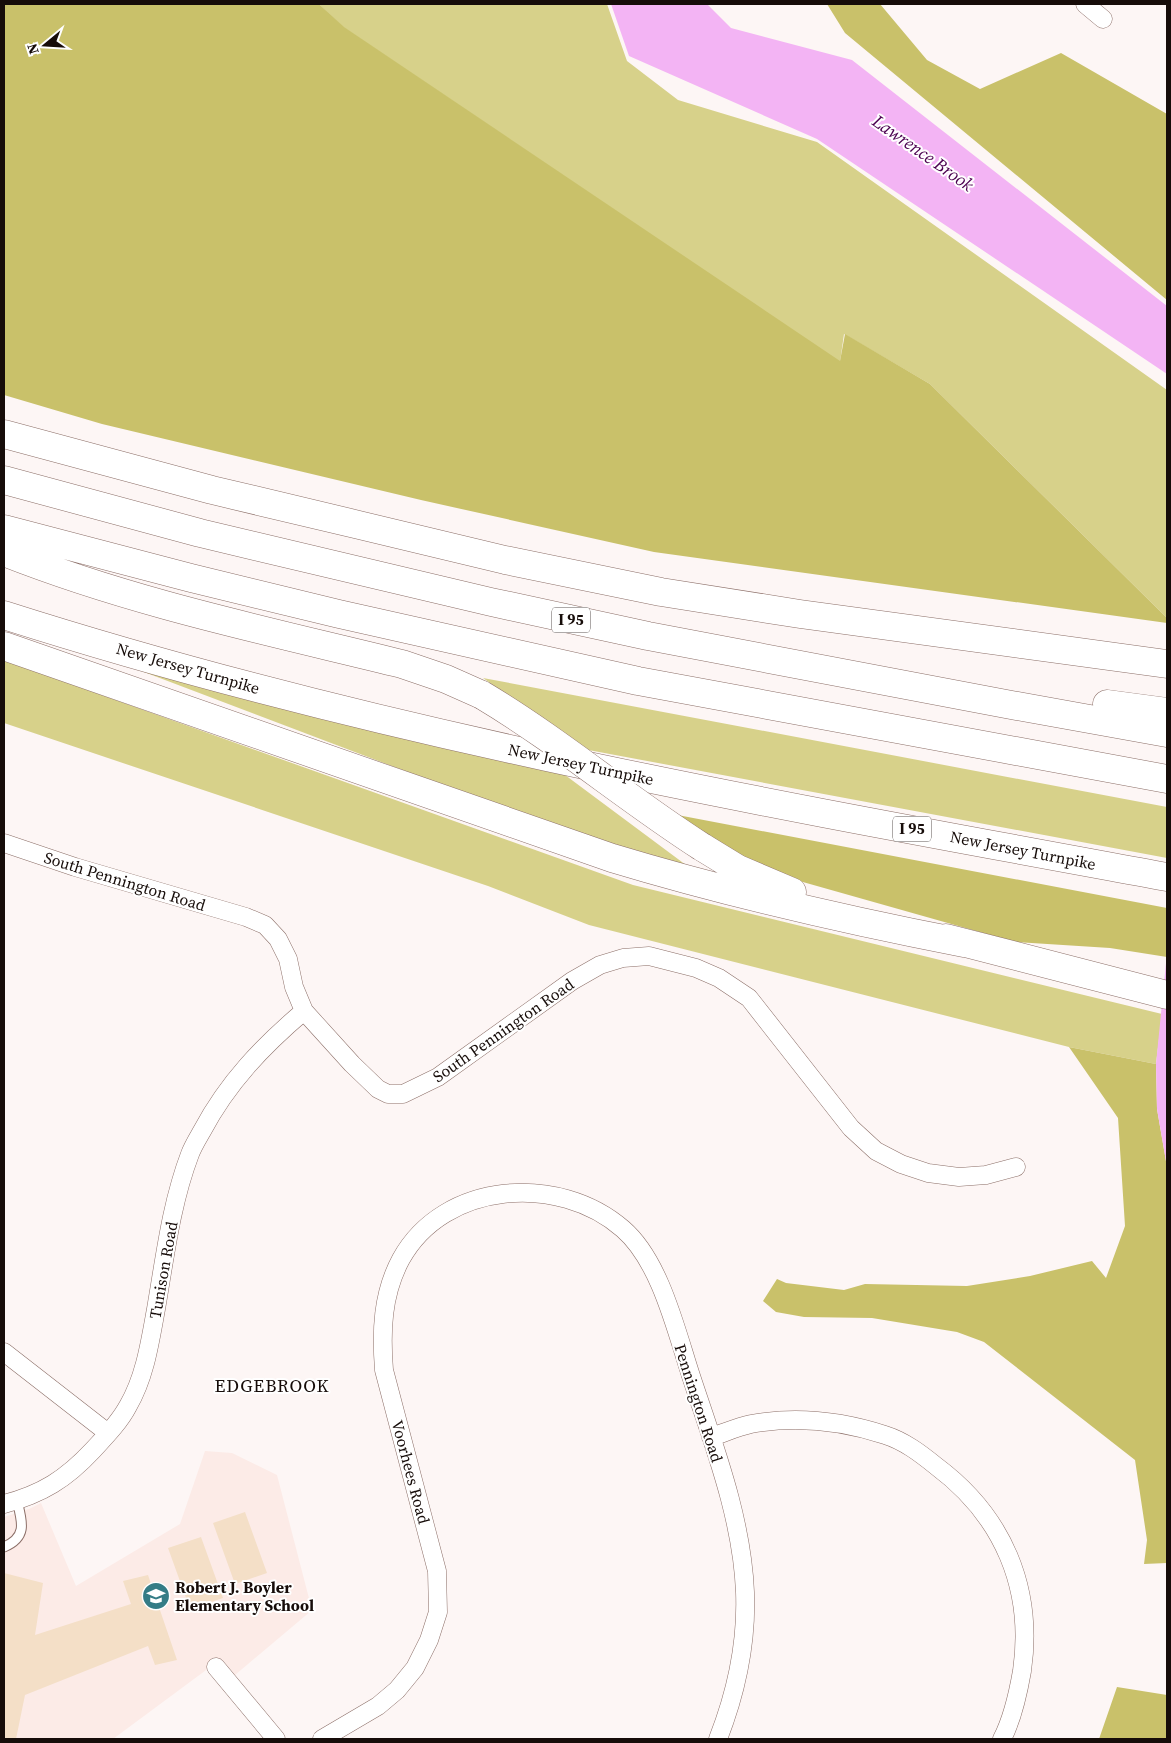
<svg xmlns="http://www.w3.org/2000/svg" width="1171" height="1743" font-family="'Source Serif 4',serif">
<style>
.built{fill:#fcebe7}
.green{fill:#d7d18a}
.forest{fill:#c9c16a}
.water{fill:#f3b4f4}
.building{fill:#f4dfc7}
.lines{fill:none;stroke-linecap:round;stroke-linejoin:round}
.service-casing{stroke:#8c6f68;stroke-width:11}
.minor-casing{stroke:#8c6f68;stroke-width:19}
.motorway-casing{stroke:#8c6f68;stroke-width:29}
.service{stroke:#fff;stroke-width:9}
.minor{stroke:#fff;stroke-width:18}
.motorway{stroke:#fff;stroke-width:28}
.motorway-bridge-casing{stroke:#8c6f68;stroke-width:29;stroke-linecap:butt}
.motorway-bridge{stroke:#fff;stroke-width:28}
.labels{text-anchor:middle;stroke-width:4;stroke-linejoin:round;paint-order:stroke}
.shield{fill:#fff;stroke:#5c5553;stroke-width:1}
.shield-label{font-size:15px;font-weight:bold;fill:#160c09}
.street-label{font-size:16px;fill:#160c09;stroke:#fff}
.poi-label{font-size:16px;font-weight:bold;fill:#160c09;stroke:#fff;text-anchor:start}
.water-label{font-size:18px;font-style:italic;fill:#4b0050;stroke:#fff}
.neighbourhood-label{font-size:18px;letter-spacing:1px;fill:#160c09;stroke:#fff}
</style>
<rect width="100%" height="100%" fill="#fdf6f5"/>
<path class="built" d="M205,1451L232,1453L277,1475L311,1606V1611L235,1675L221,1659L113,1739H4V1517L29,1509L41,1503L76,1586L180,1524Z"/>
<path class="green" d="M319,4H607L627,61L678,100L817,142L1167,390V618L930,384L844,334L840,362L343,27Z
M4,660L633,885L1162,1014L1156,1064L1069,1047L589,925L488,886L7,724L4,723Z
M136,669L561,772L686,865L571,834Z
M483,678L1167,807V858L583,749Z"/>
<path class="forest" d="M4,4H319L344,27L840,361L845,334L930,384L1167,618V623L654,552L421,500L102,424L4,395Z
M827,4H880L927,60L980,89L1061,53L1167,114V300L845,33Z
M667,813L1167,908V957L1110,948L1015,942L771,873Z
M1069,1047L1156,1064L1157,1109L1167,1167V1563L1144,1564L1147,1540L1135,1460L984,1342L957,1332L872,1318L804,1317L776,1312L763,1301L777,1279L786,1283L844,1290L865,1284L967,1286L1030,1276L1092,1261L1106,1278L1125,1226L1118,1118Z
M1117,1687L1167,1695V1739H1099Z"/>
<path class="water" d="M611,4H707L731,28L852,60L1167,306V374L817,139L629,56Z
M1167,953V1167L1157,1109L1156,1064Z"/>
<path class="building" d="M245,1512L267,1573L235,1584L213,1523Z
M201,1537L223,1598L190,1609L168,1548Z
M4,1573L43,1583L35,1635L131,1604L123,1581L148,1575L177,1660L155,1665L148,1646L25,1695L16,1739H4Z"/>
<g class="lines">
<g class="service-casing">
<path id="service" d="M4,1547C28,1537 22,1521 17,1501"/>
</g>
<g class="minor-casing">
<path id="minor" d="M1085,4L1103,19
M4,843L75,867L246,917L265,925L278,939L288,959L294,987L304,1011L352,1064L378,1089L388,1094H403L438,1077L572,981L600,965L623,958L649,956L696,968L719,978L749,998L851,1128L876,1151L901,1164L928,1173L959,1177L986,1175L1016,1167
M4,1352L108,1433
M711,1437C724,1433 737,1427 751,1424C795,1416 842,1421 885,1435C904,1441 920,1453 936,1466C1003,1516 1034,1588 1022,1671C1018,1694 1013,1718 1002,1739
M4,1504C42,1494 66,1479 93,1450C105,1437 119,1423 128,1406C145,1377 150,1342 156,1309C165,1257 171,1204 190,1154C193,1146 198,1138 202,1131C228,1082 263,1046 304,1011
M216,1667L276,1739
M322,1739L378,1706L397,1690L415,1668L429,1640L438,1612L437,1571L384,1370C381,1332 382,1294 401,1259C444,1181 559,1173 623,1229C660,1261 676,1330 691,1376C714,1446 742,1518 745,1592C747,1642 736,1693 718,1739"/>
</g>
<g class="motorway-casing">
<path id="motorway" d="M4,434L212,490L359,525L505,560L661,592L800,614L1167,664
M4,480L200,533L491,602L648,636L1006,704L1167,733
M4,529L191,578L339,614L638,681L1167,779
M4,552C133,603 268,631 402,664L446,679L482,695
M4,615C383,736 776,805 1167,877
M4,646L612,858C728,893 846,920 964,943
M1107,704L1167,712
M702,847L738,869L792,892
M946,938L1167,995"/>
</g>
<use href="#service" class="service"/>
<use href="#minor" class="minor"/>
<use href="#motorway" class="motorway"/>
<g class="motorway-bridge-casing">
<path id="motorway-bridge" d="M482,695C559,741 627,799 702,847"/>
</g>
<use href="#motorway-bridge" class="motorway-bridge"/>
</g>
<defs>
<g id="school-disc" transform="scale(1.4375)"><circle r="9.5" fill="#347c86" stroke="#fff"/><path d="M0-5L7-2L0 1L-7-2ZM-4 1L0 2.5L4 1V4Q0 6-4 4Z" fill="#fff"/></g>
</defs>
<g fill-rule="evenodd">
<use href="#school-disc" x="156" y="1596"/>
</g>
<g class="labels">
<g class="shield">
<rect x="552" y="607.5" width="38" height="25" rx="4"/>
<rect x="893" y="816.5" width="38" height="25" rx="4"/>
</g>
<g class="shield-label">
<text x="571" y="625">I 95</text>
<text x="912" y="834">I 95</text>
</g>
<g class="street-label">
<text transform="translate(188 668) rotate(16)" y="6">New Jersey Turnpike</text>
<text transform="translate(581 764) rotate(12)" y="6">New Jersey Turnpike</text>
<text transform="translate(1023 850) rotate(11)" y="6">New Jersey Turnpike</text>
<text transform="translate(125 881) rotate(17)" y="6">South Pennington Road</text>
<text transform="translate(503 1030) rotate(-35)" y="6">South Pennington Road</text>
<text transform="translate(163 1270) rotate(-80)" y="6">Tunison Road</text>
<text transform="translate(699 1403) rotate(72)" y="6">Pennington Road</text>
<text transform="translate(411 1472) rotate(75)" y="6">Voorhees Road</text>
</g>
<g class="poi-label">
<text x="175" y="1593">Robert J. Boyler<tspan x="175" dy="18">Elementary School</tspan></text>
</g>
<g class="water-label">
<text transform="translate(923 153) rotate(35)" y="6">Lawrence Brook</text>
</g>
<g class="neighbourhood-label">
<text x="272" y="1392">EDGEBROOK</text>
</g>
</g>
<rect width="1171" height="1743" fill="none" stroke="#160c09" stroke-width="10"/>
<g transform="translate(45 45) rotate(252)" stroke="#ffffff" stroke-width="4" paint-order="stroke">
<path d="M0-4L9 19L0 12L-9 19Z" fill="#160c09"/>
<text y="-8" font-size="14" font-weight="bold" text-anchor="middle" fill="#160c09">N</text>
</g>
</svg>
